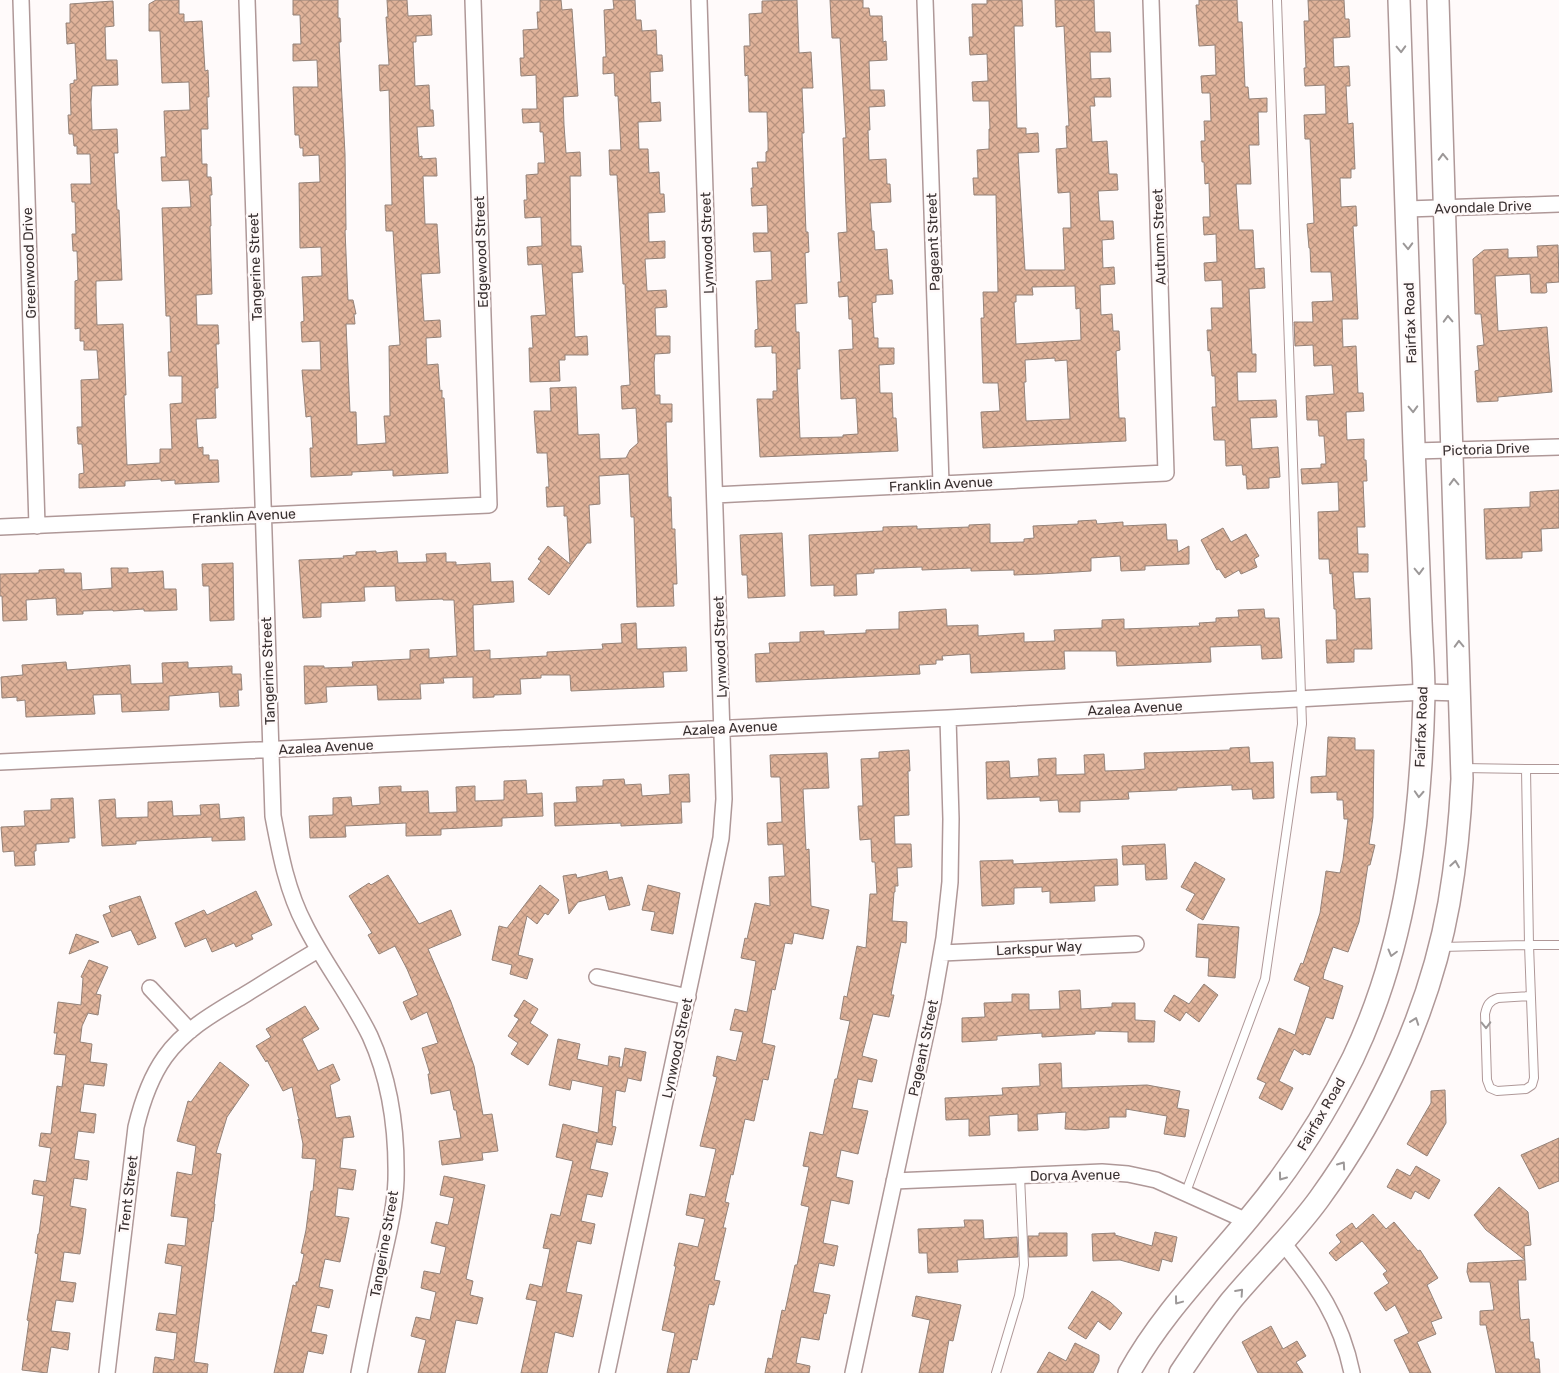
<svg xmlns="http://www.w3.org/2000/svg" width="1559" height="1373" font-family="Rubik,sans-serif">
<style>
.building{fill:url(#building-cross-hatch);stroke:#948278;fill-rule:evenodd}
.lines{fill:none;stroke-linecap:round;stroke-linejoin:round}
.service-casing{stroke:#af9898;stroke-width:10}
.minor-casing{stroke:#af9898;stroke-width:18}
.secondary-casing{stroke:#af9898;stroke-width:24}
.service{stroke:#fff;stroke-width:8}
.minor{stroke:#fff;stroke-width:15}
.secondary{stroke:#fff;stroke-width:21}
.oneway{stroke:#9c9898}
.labels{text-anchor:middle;stroke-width:5;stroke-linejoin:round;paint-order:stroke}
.street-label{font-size:14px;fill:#393030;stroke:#fffafa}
</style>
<defs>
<pattern id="building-cross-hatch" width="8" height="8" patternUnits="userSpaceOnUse" patternTransform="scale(1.25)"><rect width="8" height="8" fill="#e0b39a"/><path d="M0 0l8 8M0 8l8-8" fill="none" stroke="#b7927e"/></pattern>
</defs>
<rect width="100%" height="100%" fill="#fffafa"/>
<path class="building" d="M156,0H179V14H184V22L202,21L205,71L208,70L209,97H207L208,129H201L202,164H207V177H211L212,195H210L211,226H210L212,294L196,295L197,325H218L219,344H216L218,388H215L216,418L196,419L198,448L203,447V455H209V460H218L219,482L175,484V480L161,481V479L125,481V486L79,488V474L84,473L82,444H78L77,427H82L81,380L99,379L97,350H84V341H80V328L75,329V281L78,280L77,251H73L72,234H76L75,202H72L71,184H91L90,154H77V146H74L73,134H69L68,115H71L70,84L74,83V80H77L75,43L67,44L66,23H70V4L113,1L114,26L105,27L106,60H117L118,85L92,86L91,102L92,130L117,129L118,153H114L117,210H119L122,280L96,281V297L97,325L123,324L126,395H124L127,465L160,463V449H172L170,404L182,403V376H169L168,352H171L170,316H166L162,208L191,207L189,180L162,181L161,157H166L164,111L190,110L189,82L162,83L160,31H149V4Z
M293,0H338V18H340L341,42H339L345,154L346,230H345L348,300H353L356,314H354L355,324H346L350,412H356L357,445L386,443L384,416H390L389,346L400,345L393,231H386L385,205H392L389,90L380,91L379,65H389L386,17H388L387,0H407L408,16L431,15L432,35L416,36V42H413L415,86L429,85L430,110H433L434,126L417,127L419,157L422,156V159L436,158L437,176H423L425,224H437L440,273L421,274L424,321L440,320L441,337L426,338L427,365L438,364L440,391L442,390V398H444L448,473L393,476V470L352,472V475L311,477L310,448H313L311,416L306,417L302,370H321L320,341L302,342L301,322L304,321L302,277L322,276L321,247L300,248L299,183L320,182L319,155L303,156V148H300L299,135H295L293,87H318L317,60L293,61V44H301L300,15H293Z
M540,0H561L562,10L572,9L578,96L563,97L564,125L566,153L580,152L581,176H570L571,246H581L583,272L572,273L575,337L587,336L588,355H565V360H559L560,381L530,382L529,348H533L531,316L546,315L542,264L528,265L527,247L542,246L541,217L525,218L524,200H527L526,175L538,174V163H545L543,132H540V122L523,123L522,109H537L536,75L521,76L520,58H524L523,30L538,29L537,12H540Z
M613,0H635L636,20H641L642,31L656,30L657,55H662L663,71L650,72L651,103L660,102L661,121L638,122L639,149H648L649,173L659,172L660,194H664L665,212L648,213L649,242L665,241V258L645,259L647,291L666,290L667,307L655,308L656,336H670V353L655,354L654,363L655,395H660V404H672V422H666L668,497H671L672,529H675V536L677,584H673L674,606L637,607L634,517H631L629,474L599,476L600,504L589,505L591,543H587L549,595L528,579L541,561L538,559L548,546L570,564L567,516H564V506L547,507L546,487H549L547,453H537L534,411H551L550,388L576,387L578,435L599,434L600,459L626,458L630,450L638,443L636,408L622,409L621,386L630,385L625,284H623L617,175H610L609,150H621L618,96H615L614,73L603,74V57H606L604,10L614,9Z
M797,0L799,53L811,52L813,88H802L804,133H802L806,232H808L809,252L805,253L807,303L795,304L796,332H799L800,369H797L800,438L843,437V435L858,434L856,398L841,399L839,350L853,349L852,319H849L848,296L839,297L838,282H841L838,233L847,232L843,138H846L840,38H832L830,0H863V8H869L870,16H882L883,42L886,41L887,60L869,61L870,90H884L885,106L869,107L870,130H868L869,160L886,159L887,184H890L891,202L870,203L872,231H874L875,250L887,249L889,280H892L893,294L876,295V302L872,303L874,338H878V348H894V364L879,365L880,393H892L893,418H896L898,451L760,457L757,399H773V391H777L776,353H772V346L755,347V330L758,329L756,281L772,280L771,251L754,252L753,233H768L767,205L752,206L751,188H753L752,168H758L757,162H766V152L768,151V143L767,112H749L748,75L745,76L744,46H750L749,14L762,13V1Z
M987,0H1022L1023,26H1014L1017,128H1026V134L1038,133L1039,152L1018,153L1025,270H1065L1063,228H1071L1070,192L1058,193L1056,149L1067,148L1066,126H1069L1064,26L1056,27L1055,0H1094L1095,32H1110L1111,52H1090L1091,79L1110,78L1111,97H1094L1095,106H1090L1092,142L1107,141L1109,174H1117L1118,190L1098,191L1100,221H1113L1114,239L1102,240L1103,268L1114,267L1115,284L1100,285L1101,315L1112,314L1113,331H1119L1120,350L1116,351L1119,418H1125L1126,441L983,448L981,412L1000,411L998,383H983L981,318H984L983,292H998L996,195H974L973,178H978L977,150L989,149V129H990L989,101H973L972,82L988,81L987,54L970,55L969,37H973L972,4H987ZM1075,286L1076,309L1080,308L1081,340L1016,344L1014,302H1016V295H1033L1032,287ZM1055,358V361L1067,360L1070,419L1026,421L1024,382H1026L1025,360Z
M1199,0H1237L1238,22H1242L1245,87H1248L1249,99L1267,98V112H1258L1259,145H1249L1251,184H1236L1239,230H1253L1255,269L1264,268L1265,288L1249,289L1252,354H1256V372H1237L1238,401L1276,400L1277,417L1250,418L1252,449L1278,447L1280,477L1269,478V488L1247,489L1246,475H1243L1242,465L1226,466L1225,440H1214L1212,407H1216L1215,376H1212L1210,350L1208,351L1207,330H1212L1211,308H1223L1222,280L1205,281L1204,263L1217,262L1216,234L1204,235L1203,217H1210L1209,183L1205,184L1204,162H1202L1201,141H1205L1204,121H1211L1210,93H1202L1201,76L1216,75L1215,45L1199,46L1196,5H1199Z
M1308,0H1344L1345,19H1349L1350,37L1333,38L1334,67L1349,66L1350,86H1346L1348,124L1353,123L1355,169H1351V178H1340L1341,207L1356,206L1357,226H1353L1358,319H1342L1343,347L1356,346L1358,393H1363L1364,411L1346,412L1347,440L1364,439V460H1366L1367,481H1363L1365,527H1357L1358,554H1368V572H1353L1355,599L1370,598L1372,649H1354V662L1327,663L1326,640H1337L1336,609H1334L1332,573L1330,574L1329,559H1319L1318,512L1339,511L1338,482L1302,484L1301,469L1321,468V464H1326L1324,436H1319L1318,420H1307L1306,396L1334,394L1332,365L1314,366L1313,345L1295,346L1294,322H1313L1312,302L1333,301L1331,272H1311L1310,248H1309L1307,224L1314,223L1310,139H1305L1304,115L1326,114L1325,85L1305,86L1304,68H1306L1304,21H1309Z
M1558,245L1559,282L1546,283L1547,292L1545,293H1531L1530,274L1495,276L1498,331L1547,327L1552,392L1498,397V401L1477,402L1475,371L1479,370L1477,346L1484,345L1481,314H1475L1473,259L1484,250L1508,249V258L1538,257L1537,246Z
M1559,490V528L1541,529L1542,551L1522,552V558L1486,559L1484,509L1530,507V492Z
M1096,520L1097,524L1123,522V526L1166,524L1167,540H1177L1178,552L1189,546V564L1145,566V570L1121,571L1120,556L1091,558V571L1040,574L1014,575V570L971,571V568L922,570V567L874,569V573L856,574L857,595L834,596V585L811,586L809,535L883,531V527L917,526V529L969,527V525L990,524V543L1024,542V539L1034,538L1033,526L1078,524V521Z
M1223,528L1231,542L1246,534L1259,556L1254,559L1257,567L1241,574L1239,570L1225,578L1219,569L1217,570L1201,540Z
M782,533L785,596L748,598L747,575H742L740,535Z
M376,551V553L397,551L398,563L427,562L426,554L446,553V562H456V565L490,563L491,582L513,581L514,602L473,605L474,651L490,650V659L547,656V652L603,649L602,644L622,643L621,624L636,623L637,649L686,647L687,671L663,672L664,687L571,691L570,675H541V678L520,679L521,694L494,695V697L473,698V677L443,678L444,683L420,684L421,699L378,700L377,685L347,686L326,687L327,702L305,704L304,666H324V668L353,667L352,662L410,659V650L429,649V658L457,656L454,600H443V599L396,601L395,586L364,587L365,601L321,603V617L303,618L299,560L344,558L343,556L356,555V552Z
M233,563L234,620L210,621L209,586H203L202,564Z
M111,568H128V573L163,571L164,589H176L177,610L153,611H144V609L113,611V610L83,611V614L57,615L56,598L26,600L27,620L3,621L2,596H0V574L39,573V570L64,569V573H81L82,590L112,588Z
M946,609L947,626L978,625V636L1024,633V642L1055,641L1054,630L1102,628V620L1124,619V629L1200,626L1199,623L1216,622V618L1239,617L1238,610L1264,609L1265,618H1279L1282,658L1262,659L1261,645L1210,647L1211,662L1117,666L1116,651H1064L1065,669L971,673L970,654L942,656L943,660H936V664L919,665L920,674L756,682L755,654L770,653L769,643L800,642V632L824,631V635L866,633V630L899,629V612Z
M66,662L67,670L130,665L131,684L163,683L162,663L188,662V668L232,666V674H241L242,690H238L239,706L220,707L219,692L169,696V710L122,712L121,694L93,695L95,714L26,717L25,700L17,701V697L2,698L1,677L23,675L22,665Z
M1328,737L1355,738V750H1374L1373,817L1369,844L1375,845L1370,865H1368L1359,922L1348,952L1333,947L1324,973L1323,979L1343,986L1333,1019L1326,1017L1310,1055L1304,1053L1303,1055L1294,1049L1279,1081L1293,1088L1282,1110L1259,1098L1266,1083L1257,1079L1279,1028L1295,1035L1310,987L1294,980L1301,963L1303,964L1320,913L1326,871L1340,873L1343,860L1348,819H1344L1343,800H1337V792L1311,793V777L1326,776Z
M1249,747L1250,763L1273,762L1274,798L1253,799L1252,789L1232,790V785L1177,788V790L1128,792L1129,799L1080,801V812H1059L1058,800L1040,801V797L987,799L986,762L1009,761L1010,778L1039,776L1038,759L1056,758V775L1085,774L1084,755L1104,754L1105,771L1133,770L1145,769L1144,753L1230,750V748Z
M909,750L910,771H908L909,815L894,816L895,844H911L912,867L897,868L898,886H895V892H894L892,921L907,922L906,943L901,942L891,995H894L889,1017L873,1014L862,1056L877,1060L872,1082L858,1079L852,1108L868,1111L858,1154L841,1150L836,1177L853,1181L849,1204L831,1200L823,1243L838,1246L834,1266L819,1263L813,1292L830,1295L826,1314L824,1313L819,1340L801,1337L796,1363L810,1366L809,1373H765L768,1358L772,1359L782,1310L785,1311L795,1265H797L809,1207L801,1205L809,1167L803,1166L810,1132L823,1135L835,1079H837L850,1021L840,1019L844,996L847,997L857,946L866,948L870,894H877L875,862H872L871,839L860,840L858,806H863L861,759L879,758V752Z
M827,753L829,788L803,789L806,850L809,849L811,906L829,910L823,939L794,933L792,944L785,943L775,990L772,989L762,1043L775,1046L768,1080L763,1079L754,1121L745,1119L733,1175L731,1174L725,1202L729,1203L723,1228H726L714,1280L720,1281L714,1305L709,1304L697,1360L692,1359L689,1373H667L675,1333L662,1330L676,1266H674L679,1243L698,1247L705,1219L686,1215L690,1194L705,1197L716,1149L700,1146L717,1077L713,1076L717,1056L736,1061L743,1032L730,1030L735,1009L747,1012L752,985L756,961L741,958L745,938L747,939L755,903L770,906L769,877L785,876L783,844L768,845L767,823L782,822L780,777H771L770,755Z
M689,774L690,802H681L682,823L621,826V823L555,826L554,803L577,802L576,787L603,786V780L624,779L625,785L641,784L642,796L670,794L669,775Z
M526,780L527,794L542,793L543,816L502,818V826L441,829V835L406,836V823L345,826L346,837L310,838L309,816L333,815V798L351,797L352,806L380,804L379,787L401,786V792L428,791L429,813L457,812L456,787L475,786V801L504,800V781Z
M73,798L75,838H69V842L36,844V851H34L35,865L15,866L14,851L3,852L1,827L25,826L24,811L51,810V799Z
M115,799L116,818L148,817V802L172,801L173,816L201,815L200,805L219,804L220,819L244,817L245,840L212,841V837L136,841V844L102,846L99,800Z
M1165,844L1167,879L1146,880L1145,864L1123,865L1122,846Z
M1117,859L1118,885L1094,886L1095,901L1050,903V891L1042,892V887L1014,888V904L982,906L980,861L1013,860V864Z
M1195,862L1225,879L1203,920L1186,910L1195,894L1181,887Z
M607,871L609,880L622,877L630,905L609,910L605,895L578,902L569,914L563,876L576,874L577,878Z
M388,875L419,924L451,910L461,935L428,949L451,1002L474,1066L483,1115L492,1114L498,1151L482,1153L483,1160L442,1165L439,1141L461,1138L456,1110H454L450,1090L431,1094L428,1074H430L422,1048L438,1043L427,1012L411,1020L403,1002L418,995L407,969L395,946L379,954L368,935L372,933L349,896L369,883L371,885Z
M540,885L559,900L548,915L545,913L537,924L527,916L518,955L533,959L527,979L510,974L512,965L492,960L499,926L507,928Z
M648,885L680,893L673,934L651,930L655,912L642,910Z
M256,891L272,925L251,935L253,939L236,947L234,943L212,952L206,938L185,947L175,923L204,910L207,915Z
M140,896L156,938L138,945L131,930L112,937L103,915L111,912L109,906Z
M1198,924L1239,927L1235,978L1208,976L1209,958L1196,957Z
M76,934L99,942L69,954Z
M89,960L108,967L96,994L101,995L98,1015L88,1013L82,1026L80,1042L92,1044L90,1062L107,1064L104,1086L84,1084L80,1112L96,1114L94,1133L78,1131L74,1159L89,1161L87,1180L74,1178L70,1206L86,1209L83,1235L80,1254L64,1252L60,1281L76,1283L73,1302L56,1300L51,1331L70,1333L68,1350L51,1347L47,1373L22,1370L29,1321L27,1320L38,1254L35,1253L38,1234H39L44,1196L32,1194L34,1180L46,1182L51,1148L39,1146L41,1133L51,1134L57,1086L62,1087L66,1055L54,1054L57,1033H54L58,1002L81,1005L83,978L81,977Z
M1204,984L1218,995L1199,1022L1186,1012L1180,1021L1164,1011L1174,995L1189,1004Z
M1080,990L1081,1009L1112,1007V1003H1135V1020L1155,1021L1154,1042H1128V1032L1095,1031V1034L1042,1037V1033L997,1036V1040L962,1042V1018L985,1017L984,1003L1012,1002V994H1029V1010L1060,1009L1059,991Z
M524,1000L538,1009L530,1023L548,1035L528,1065L511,1054L518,1043L508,1036L519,1019L514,1016Z
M305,1006L319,1029L302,1039L318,1071L333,1064L340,1080L330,1085L336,1118L350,1116L354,1137L343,1138L340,1168L356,1170L353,1190L338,1188L335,1216L349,1218L344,1244L340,1262L325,1259L319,1287L333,1290L329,1308L317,1305L311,1332L327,1335L323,1354L308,1351L303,1373H274L293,1285L296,1286V1282H298L304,1254L301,1253L306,1230L311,1191H313L316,1159L302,1158L303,1144L298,1119L300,1121L298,1116L292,1087L283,1091L267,1060L266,1062L256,1046L271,1037L266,1029Z
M558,1039L580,1044L577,1059L608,1066L609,1056L620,1058L619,1067H622L625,1048L646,1052L641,1081L628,1078L625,1092L616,1090L612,1126L616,1127L612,1145L597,1142V1139L590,1169L608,1173L602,1197L587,1194L581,1221L595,1224L591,1244L577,1241L566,1292L582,1295L573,1337L555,1332L547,1373H521L537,1301L526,1299L530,1284L542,1287L550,1249L543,1248L551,1214L560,1216L573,1161L556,1157L563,1124L598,1133L603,1087L572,1080L570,1090L549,1085Z
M220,1062L249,1085L227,1117L216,1153L221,1154L214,1204H215L213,1222L212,1221L194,1362L208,1364L207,1373H153L155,1357L174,1360L177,1333L156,1330L159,1313L176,1315L182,1266L165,1263L168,1244L185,1246L188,1218L171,1216L177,1172L192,1175L196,1146L177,1141L188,1101L191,1102Z
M1061,1063L1062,1088L1147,1085L1180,1091L1177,1108L1189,1110L1185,1137L1164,1134L1167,1116L1126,1109V1117H1109V1128L1085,1130L1065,1129L1066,1112L1037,1114L1038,1130L1018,1131V1114L989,1116L990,1135L969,1136V1119L946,1120L945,1098L1003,1095L1002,1088L1040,1086L1039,1064Z
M1445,1090L1446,1123L1427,1156L1407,1144L1431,1103V1091Z
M1559,1138V1181L1539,1189L1521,1155Z
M1416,1166L1440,1180L1429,1199L1415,1191L1411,1199L1387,1187L1397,1169L1410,1176Z
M444,1176L485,1185L466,1279L473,1281L470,1295L483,1298L477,1324L456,1320L445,1373H418L426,1340L411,1336L416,1317L430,1320L436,1292L421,1288L424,1271L440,1274L446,1247L431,1243L436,1222L448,1225L454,1198L440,1195Z
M1499,1187L1528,1212L1531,1245L1524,1246L1526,1280H1518L1520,1317L1521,1320L1529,1319L1530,1342H1533L1535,1359H1539L1540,1373H1496L1486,1325H1480V1311L1494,1310L1490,1282H1470L1467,1272L1468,1263L1525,1260L1486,1230L1474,1215Z
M1373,1214L1386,1229L1394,1222L1418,1251L1420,1250L1438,1278L1427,1285L1442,1318L1431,1322L1436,1334L1417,1342L1431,1373H1410L1394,1340L1409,1333L1395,1305L1386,1311L1374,1293L1389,1283L1383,1274L1387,1271L1362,1241L1336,1261L1329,1253L1341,1242L1336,1235L1352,1223L1356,1229Z
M964,1220H983L984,1239L1017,1237L1018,1257L957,1260L958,1272L928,1273L927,1253H919L918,1229L965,1227Z
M1155,1232L1177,1237L1172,1262L1162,1259L1159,1271L1120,1260L1093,1261L1092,1234L1115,1233V1235L1152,1246Z
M1039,1233H1067V1256L1029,1257L1028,1236H1039Z
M1092,1291L1110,1302L1122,1313L1110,1330L1098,1321L1086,1339L1068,1328Z
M916,1296L961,1305L953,1341L949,1340L943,1373H919L930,1320L912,1316Z
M1271,1326L1283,1349L1297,1341L1306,1356L1296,1362L1303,1373H1258L1242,1342Z
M1075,1343L1099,1355V1361L1093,1373H1037L1049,1352L1066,1361Z"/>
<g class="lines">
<g class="service-casing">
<path id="service" d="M1526,769H1559
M1441,947L1529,945L1526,769L1463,768
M1530,996L1498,998C1489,1001 1487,1005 1485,1014L1487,1080L1490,1088L1497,1091L1526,1089L1532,1085L1534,1078L1529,945H1559
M1186,1192L1265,979L1302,724L1277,0
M996,1373L1019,1296L1024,1265L1020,1176"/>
</g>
<g class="minor-casing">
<path id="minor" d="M21,0L37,526
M247,0L273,816C280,853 287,891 305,925C324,963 351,997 370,1036C390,1080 397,1132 396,1180C395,1208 388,1235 382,1262C374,1299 366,1336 359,1373
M925,0L941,484
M1407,209L1559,204
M1414,451L1559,447
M715,495L1166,473L1151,0
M0,527L489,505L473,0
M0,762L948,718L1424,692L1461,693
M942,953L1136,944
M597,977L688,997
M150,988L190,1031
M894,1181L1102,1172L1128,1174L1156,1180L1247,1221
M1283,1243C1317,1285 1341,1319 1352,1373
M107,1373L136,1127C142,1102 150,1078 165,1057C186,1028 216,1012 246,994C270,979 294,964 318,950
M607,1373L721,838L724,799L699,0
M853,1373L933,1001L944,938L950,882L951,819L948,718"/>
</g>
<g class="secondary-casing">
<path id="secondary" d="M1129,1373C1161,1315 1208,1268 1250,1217C1291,1168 1325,1115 1353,1058C1407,945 1421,819 1424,695C1424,670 1422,646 1421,621C1419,563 1416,505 1414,446C1409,297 1404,149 1399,0
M1180,1373C1196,1349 1212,1325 1230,1302C1259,1267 1292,1236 1319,1199C1382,1112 1430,1010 1449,903C1456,862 1460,821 1462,779L1438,0"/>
</g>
<use href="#service" class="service"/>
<use href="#minor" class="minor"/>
<use href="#secondary" class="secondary"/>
</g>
<defs><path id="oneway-chevron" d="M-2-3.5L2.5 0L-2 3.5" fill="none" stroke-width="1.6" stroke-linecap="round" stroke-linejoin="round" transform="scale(1.25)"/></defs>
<g class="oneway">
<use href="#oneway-chevron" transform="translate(1401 49) rotate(88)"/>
<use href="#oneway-chevron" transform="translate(1443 157) rotate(-92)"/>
<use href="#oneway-chevron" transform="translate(1408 246) rotate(88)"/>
<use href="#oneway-chevron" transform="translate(1448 319) rotate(-92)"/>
<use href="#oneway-chevron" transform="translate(1413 409) rotate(88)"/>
<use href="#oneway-chevron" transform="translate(1454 482) rotate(-92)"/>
<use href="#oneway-chevron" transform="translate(1419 571) rotate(88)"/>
<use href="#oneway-chevron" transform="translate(1459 644) rotate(-92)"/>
<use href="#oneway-chevron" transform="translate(1419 794) rotate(93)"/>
<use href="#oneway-chevron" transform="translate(1455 864) rotate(-81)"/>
<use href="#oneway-chevron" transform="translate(1392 953) rotate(105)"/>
<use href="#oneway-chevron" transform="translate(1415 1021) rotate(-70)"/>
<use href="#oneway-chevron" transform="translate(1486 1025) rotate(89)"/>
<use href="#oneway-chevron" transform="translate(1342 1165) rotate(-55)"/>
<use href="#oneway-chevron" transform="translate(1282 1177) rotate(126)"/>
<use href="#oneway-chevron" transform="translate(1240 1292) rotate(-48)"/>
<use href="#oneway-chevron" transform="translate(1178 1301) rotate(127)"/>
</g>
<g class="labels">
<g class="street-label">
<text transform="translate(1483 207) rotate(-2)" y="5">Avondale Drive</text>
<text transform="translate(1159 237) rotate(-92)" y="5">Autumn Street</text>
<text transform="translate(933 242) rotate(-92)" y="5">Pageant Street</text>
<text transform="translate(707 243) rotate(-92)" y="5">Lynwood Street</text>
<text transform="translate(481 252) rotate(-92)" y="5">Edgewood Street</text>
<text transform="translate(29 263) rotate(-92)" y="5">Greenwood Drive</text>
<text transform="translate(255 267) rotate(-92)" y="5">Tangerine Street</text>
<text transform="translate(1410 323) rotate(-92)" y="5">Fairfax Road</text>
<text transform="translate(1486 449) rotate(-2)" y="5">Pictoria Drive</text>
<text transform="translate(941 484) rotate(-3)" y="5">Franklin Avenue</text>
<text transform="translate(244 516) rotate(-3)" y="5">Franklin Avenue</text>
<text transform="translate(720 647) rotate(-92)" y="5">Lynwood Street</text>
<text transform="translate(268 671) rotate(-92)" y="5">Tangerine Street</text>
<text transform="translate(1135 708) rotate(-3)" y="5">Azalea Avenue</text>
<text transform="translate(1421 727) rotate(-88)" y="5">Fairfax Road</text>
<text transform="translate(730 728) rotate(-3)" y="5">Azalea Avenue</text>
<text transform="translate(326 747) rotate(-3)" y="5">Azalea Avenue</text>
<text transform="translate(1039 948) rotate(-3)" y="5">Larkspur Way</text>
<text transform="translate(677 1048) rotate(-78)" y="5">Lynwood Street</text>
<text transform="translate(923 1048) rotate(-78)" y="5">Pageant Street</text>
<text transform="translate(1321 1114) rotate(-60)" y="5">Fairfax Road</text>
<text transform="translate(1075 1175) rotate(-1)" y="5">Dorva Avenue</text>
<text transform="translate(128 1194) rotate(-83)" y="5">Trent Street</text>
<text transform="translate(384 1244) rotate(-80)" y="5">Tangerine Street</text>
</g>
</g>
</svg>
